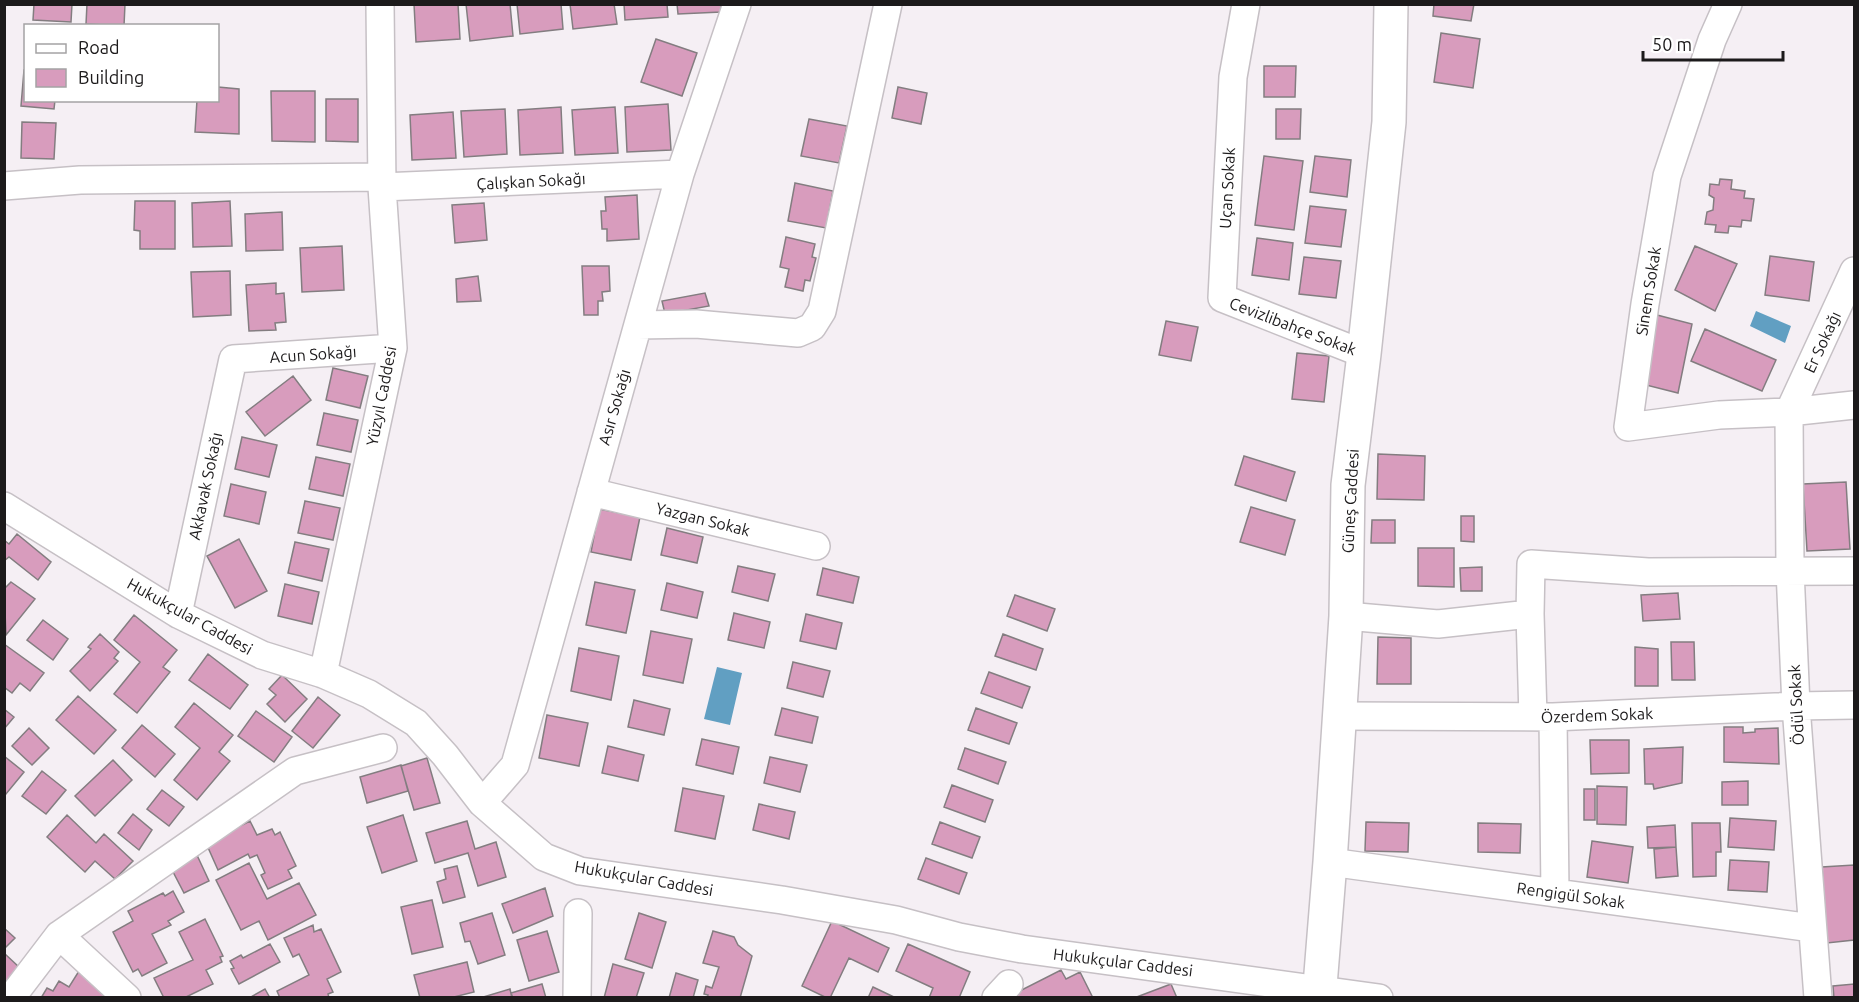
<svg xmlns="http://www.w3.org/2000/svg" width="1859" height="1002" font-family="Ubuntu,sans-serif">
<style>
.water{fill:#619fc2}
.building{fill:#d89cbd;stroke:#837d80;stroke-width:1.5}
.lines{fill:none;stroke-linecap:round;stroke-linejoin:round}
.minor-casing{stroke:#c6c0c5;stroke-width:30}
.major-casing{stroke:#c6c0c5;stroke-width:36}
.minor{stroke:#fff;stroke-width:27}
.major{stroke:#fff;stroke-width:33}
.labels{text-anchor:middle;stroke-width:4.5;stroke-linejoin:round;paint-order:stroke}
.street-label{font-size:16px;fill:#1c1a1b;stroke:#fff}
</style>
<rect width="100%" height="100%" fill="#f5eff4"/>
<path class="water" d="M1756,311L1791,326L1785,343L1750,326Z
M717,667L742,673L730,725L704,719Z"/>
<path class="building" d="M34,4H72L71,22L33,20Z
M87,4H125L124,26L86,24Z
M414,4H458L460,39L416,42Z
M466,4H510L513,36L470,41Z
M517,4H561L563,29L520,34Z
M570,4H614L617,24L573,29Z
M624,4H667L668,17L625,20Z
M677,4H721V12L678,14Z
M1434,4H1474L1471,21L1433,16Z
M1441,33L1480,39L1473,88L1434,82Z
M656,39L697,53L682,96L641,82Z
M1264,66H1296L1295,97H1264Z
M24,70H26V100H55L54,109L21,106Z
M218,87L239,89V134L195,132L197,100H218Z
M898,87L927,93L921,124L892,118Z
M271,91H315V142L272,141Z
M326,99H358V142L326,141Z
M668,104L671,150L627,152L625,107Z
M561,107L563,153L520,155L518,110Z
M615,107L618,153L575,155L572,110Z
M505,109L507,154L464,157L461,111Z
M1276,109H1301L1300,139H1276Z
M453,112L456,158L412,160L410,115Z
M809,119L847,126L839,163L801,156Z
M22,122L56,123L54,159L21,158Z
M1264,156L1303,161L1294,230L1255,225Z
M1315,156L1351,160L1347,197L1310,192Z
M1720,179L1732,180L1731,189L1745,191L1744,198L1754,199L1751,221L1742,220L1741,227L1729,226L1728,233L1715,232L1716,225L1705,224L1707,212L1713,210L1714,198L1709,195L1710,184L1719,185Z
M795,183L833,191L826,228L788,221Z
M637,195L639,239L607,241V229H602L601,211H606L605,197Z
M135,201H175V249H140V231L134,230Z
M230,201L232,246L193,247L192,203Z
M484,203L487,240L455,243L452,205Z
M1310,206L1346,210L1341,247L1305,243Z
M282,212L283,250L246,251L245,214Z
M786,237L815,244L812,257L816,258L810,281L805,280L803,291L785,287L789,269L780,267Z
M1257,238L1293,243L1289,280L1252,275Z
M342,246L344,290L302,292L300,248Z
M1695,246L1737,264L1715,311L1675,290Z
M1770,256L1814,262L1809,301L1765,295Z
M1304,257L1341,261L1336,298L1299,294Z
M582,266H609L610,291L602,292L603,301H598V315H584Z
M230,271L231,315L193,317L191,272Z
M478,276L481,301L457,302L456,279Z
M276,283V294L284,293L286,322L275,323L276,330L249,331L246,285Z
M705,293L709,306L665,314L662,301Z
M1657,315L1692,324L1678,393L1646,385Z
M1166,321L1198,327L1191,361L1159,355Z
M1705,329L1776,360L1762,391L1691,361Z
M1297,353L1329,356L1324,402L1292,399Z
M333,368L368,376L360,408L326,400Z
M293,376L311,400L265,436L246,412Z
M324,413L358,420L351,452L317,445Z
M242,437L277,445L269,477L235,469Z
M1378,454L1425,456L1424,500L1377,499Z
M1244,456L1295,472L1286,501L1235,485Z
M316,457L350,464L343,496L309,489Z
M1846,482L1850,549L1807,551L1803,484Z
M231,484L266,492L259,524L224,516Z
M305,501L340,508L333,540L298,533Z
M1251,507L1295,520L1285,555L1240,542Z
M599,509L640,517L631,560L591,552Z
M1461,516H1474V542L1461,541Z
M1372,520H1395V543H1371Z
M667,528L703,537L697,563L661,555Z
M17,534L51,562L38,580L9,557L4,561V540L9,544Z
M239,539L267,591L235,608L207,556Z
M295,542L329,549L322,581L288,573Z
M1418,548H1454V587L1418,586Z
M738,566L775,574L768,601L732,592Z
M1482,567V591H1461L1460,568Z
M823,568L859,577L853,603L817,595Z
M11,582L35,599L6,635L4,589Z
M595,582L635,590L626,633L586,625Z
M667,583L703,592L697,618L661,610Z
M285,584L319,592L312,624L278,616Z
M1678,593L1680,619L1643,621L1641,595Z
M1015,595L1055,609L1047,631L1007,616Z
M734,613L770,622L764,648L728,640Z
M806,614L842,623L836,649L800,641Z
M134,615L177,650L163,667L170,672L137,713L114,694L140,662L114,640Z
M43,620L68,639L53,660L27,640Z
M651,631L692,639L683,683L643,675Z
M100,634L119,652L114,658L118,661L90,691L70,671L91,649L88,647Z
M1003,634L1043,649L1036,670L995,656Z
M1378,637L1411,638V684H1377Z
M1671,642H1694L1695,680H1672Z
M4,644L44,673L30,691L20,683L12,693L4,687Z
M1635,647L1658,649V686H1635Z
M579,648L619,656L611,700L571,691Z
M208,654L248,685L230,709L189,680Z
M793,662L830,671L823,697L787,688Z
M989,672L1030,687L1022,708L981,693Z
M282,675L307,699L285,722L267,704L276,695L269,689Z
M78,696L116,730L94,754L56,720Z
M318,697L340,715L313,748L292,731Z
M634,700L670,709L664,735L628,727Z
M194,703L233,735L219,752L230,761L197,800L174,780L200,748L175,727Z
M782,708L818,717L812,743L775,735Z
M976,708L1017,723L1009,744L968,730Z
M4,709L14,717L4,729Z
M256,711L292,737L274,762L238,736Z
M547,715L588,723L579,766L539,758Z
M142,725L175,754L155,777L122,748Z
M1724,727H1743V733L1755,732V729L1778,728L1779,764L1724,762Z
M29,728L49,748L32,765L12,746Z
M702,739L739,747L733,774L696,765Z
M1590,740H1629V773L1591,774Z
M608,746L644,755L638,781L602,773Z
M1683,747L1682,783L1654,789L1653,784H1645L1644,749Z
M965,748L1006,762L998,784L958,769Z
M4,756L24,772L6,794L4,792Z
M770,757L807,765L800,792L764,783Z
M427,758L440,803L414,810L401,766Z
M113,760L132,780L95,816L75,796Z
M401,765L408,791L367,803L360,777Z
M42,771L66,790L46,814L22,796Z
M1748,781V805H1722V782Z
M952,785L993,800L985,822L944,807Z
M1597,786L1627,787L1626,825L1597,824Z
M683,788L724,796L715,839L675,831Z
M1584,789H1595V820H1584Z
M162,790L184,807L169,826L147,809Z
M759,804L795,812L789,839L753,830Z
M133,814L152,830L139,850L118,833Z
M67,815L96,843L104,834L133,861L115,879L95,861L85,872L47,837Z
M403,815L417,861L382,873L367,827Z
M1730,818L1776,821L1774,850L1728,847Z
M250,821L257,835L272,829L275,835L280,832L296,866L288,870L292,878L268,889L261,875L265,873L257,855L250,858L248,854L218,870L206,843Z
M467,821L475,849L496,842L506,877L478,886L468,853L435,863L426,833Z
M940,822L980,837L972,858L932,844Z
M1366,822L1409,823L1408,852L1365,851Z
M1478,823L1521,824L1520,853L1478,852Z
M1692,823H1720L1721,852H1716V876L1693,877Z
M1675,825L1676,847L1648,848L1647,827Z
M1592,841L1633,847L1628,883L1587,877Z
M1676,847L1678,876L1656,878L1654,849Z
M196,853L209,881L184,893L170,866Z
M926,858L967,873L959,894L918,879Z
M1730,860L1769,862L1767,892L1728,890Z
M249,863L267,899L299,883L316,915L268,940L259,921L241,930L216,880Z
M1854,865V940L1827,943L1822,867Z
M457,866L465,897L443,903L437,882L446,879L444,869Z
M545,888L553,916L513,933L502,904Z
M173,891L184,912L168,921L171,925L152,934L167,963L142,976L138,969L133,972L113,932L133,921L128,911L163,893L165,896Z
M432,900L443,947L412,954L401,907Z
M492,913L505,955L478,964L470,941L465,942L460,923Z
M639,913L666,922L652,968L625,959Z
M205,919L223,956L220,957L222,962L206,970L213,984L184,998H164L154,978L193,960L179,932Z
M832,921L889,948L878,972L849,958L830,998H827L802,986Z
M313,925L314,932L321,929L341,972L327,979L333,992L328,994L329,998H280L277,991L309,975L299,954L293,957L284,938Z
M4,928L15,938L4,949Z
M547,931L559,972L529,981L517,940Z
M713,931L734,937L738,945L752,956L740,998H707L708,995L704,994L706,986L712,988L719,967L703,963Z
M270,944L280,962L239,984L231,969L234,968L230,961L241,955L243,958Z
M908,944L970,972L959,998H929L933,988L896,971Z
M4,953L20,968L4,984Z
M467,962L474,992L450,998H420L414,975Z
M613,964L644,973L636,998H604Z
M1061,970L1066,979L1080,972L1093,998H1013L1012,995Z
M79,971L122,998H41L47,988L53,991L59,981L69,987Z
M676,973L698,980L693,998H669Z
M542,984L546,998H513L511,993Z
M1171,984L1177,998H1134Z
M1854,984V998H1834L1833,986Z
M873,987L896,998H868Z
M265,989L270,998H249Z
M510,989L512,998H480Z"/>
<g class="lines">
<g class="minor-casing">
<path id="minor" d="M1246,4L1233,77L1222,298L1364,354
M1728,4L1712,40L1667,176L1645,304L1628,427L1719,415L1789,412L1854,405
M4,186L80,180L382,177
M382,187L680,174
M638,325L696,324L798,333L812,327L822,311L888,4
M591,492L816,546
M4,506L178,614L262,655L323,674L369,694L416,723L445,755L482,803L544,857L580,871L782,900L896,920L959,937L1022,949L1379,998
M178,614L233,359L393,348
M1530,614L1531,564L1648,572L1854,571
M1346,616L1438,624L1530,614L1533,717
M323,674L393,348L382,187L380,4
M1340,716L1553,717L1796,706L1854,705
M1553,717L1555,893
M482,803L515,765L680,174L737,4
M1330,862L1812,928
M59,935L127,998
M11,998L59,935L295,771L383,748
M577,998L578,913
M996,998L1009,984
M1818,998L1796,706L1790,570L1789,412L1854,271"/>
</g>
<g class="major-casing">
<path id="major" d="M1319,998L1330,862L1346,616L1348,485L1364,354L1389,122L1391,4"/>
</g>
<use href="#minor" class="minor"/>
<use href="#major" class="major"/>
</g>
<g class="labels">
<g class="street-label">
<text transform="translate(531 181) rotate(-3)" y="6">Çalışkan Sokağı</text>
<text transform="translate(1227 188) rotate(-87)" y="6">Uçan Sokak</text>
<text transform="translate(1648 291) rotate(-81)" y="6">Sinem Sokak</text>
<text transform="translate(1293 326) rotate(21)" y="6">Cevizlibahçe Sokak</text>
<text transform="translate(1822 342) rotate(-65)" y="6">Er Sokağı</text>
<text transform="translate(313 354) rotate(-4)" y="6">Acun Sokağı</text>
<text transform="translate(381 396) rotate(-79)" y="6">Yüzyıl Caddesi</text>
<text transform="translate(614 407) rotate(-74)" y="6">Asır Sokağı</text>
<text transform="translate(205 486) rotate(-78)" y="6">Akkavak Sokağı</text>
<text transform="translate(1350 501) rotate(-87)" y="6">Güneş Caddesi</text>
<text transform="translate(703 519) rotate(14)" y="6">Yazgan Sokak</text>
<text transform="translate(190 616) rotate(29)" y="6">Hukukçular Caddesi</text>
<text transform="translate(1796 705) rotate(-93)" y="6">Ödül Sokak</text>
<text transform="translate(1597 715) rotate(-2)" y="6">Özerdem Sokak</text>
<text transform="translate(644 878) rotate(10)" y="6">Hukukçular Caddesi</text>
<text transform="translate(1571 895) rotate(8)" y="6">Rengigül Sokak</text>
<text transform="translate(1123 962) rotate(7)" y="6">Hukukçular Caddesi</text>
</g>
</g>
<rect width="1859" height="1002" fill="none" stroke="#1c1a1b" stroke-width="12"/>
<rect x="24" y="24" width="195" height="78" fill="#ffffff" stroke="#a4a3a4" stroke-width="1.5"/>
<rect x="36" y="44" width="30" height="9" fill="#ffffff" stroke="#a4a3a4" stroke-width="1.5"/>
<text x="78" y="54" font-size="18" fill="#1c1a1b">Road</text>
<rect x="36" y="69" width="30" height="18" fill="#d89cbd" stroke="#a4a3a4" stroke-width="1.5"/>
<text x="78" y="84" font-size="18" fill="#1c1a1b">Building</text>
<path d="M1643 51v9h140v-9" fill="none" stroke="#1c1a1b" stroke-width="3"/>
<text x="1652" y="51" font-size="18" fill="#1c1a1b" stroke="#ffffff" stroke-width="4.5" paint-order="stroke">50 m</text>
</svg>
